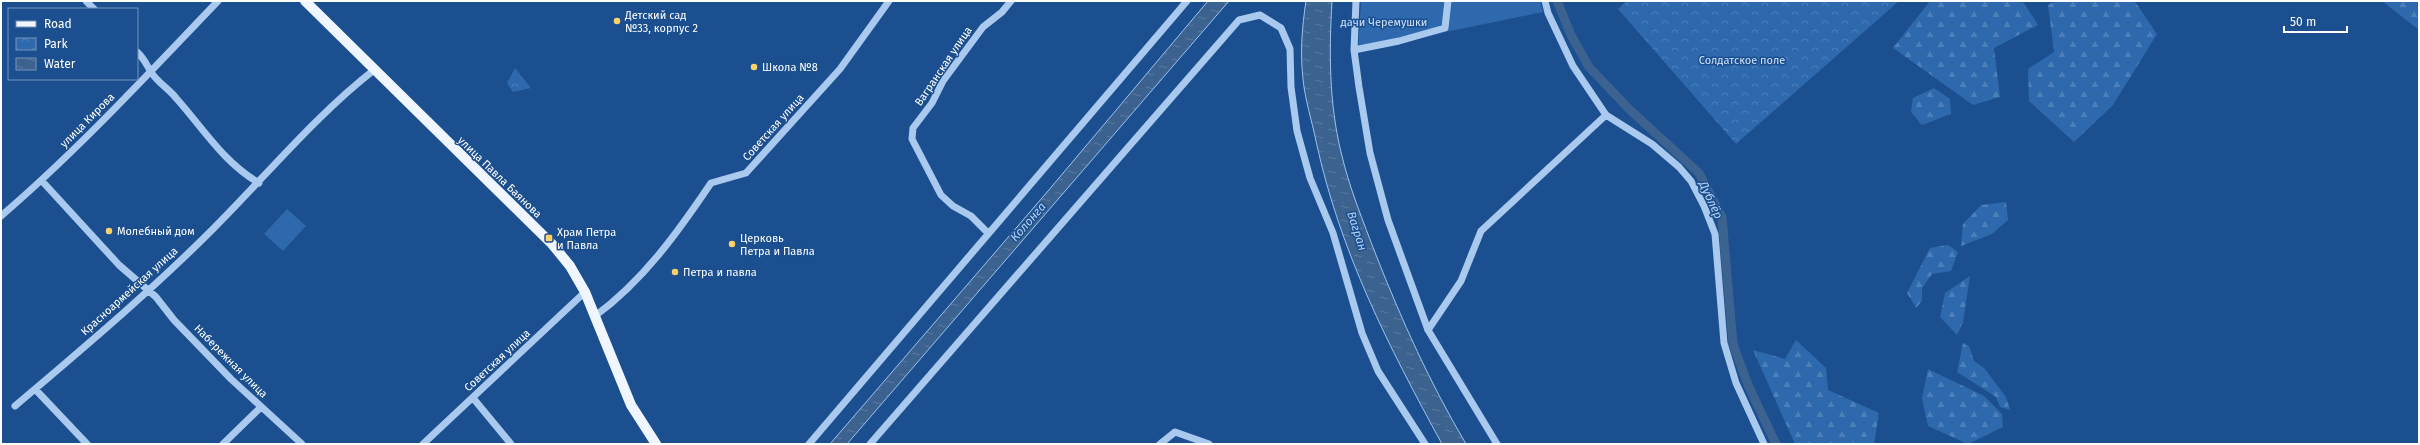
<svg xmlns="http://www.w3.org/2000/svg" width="2420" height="445" font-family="'Fira Sans',sans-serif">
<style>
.forest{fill:url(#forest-firs)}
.park{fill:url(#park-crowns)}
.garden{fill:#2e69ad}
.water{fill:url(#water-ripples);stroke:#9cc4f0}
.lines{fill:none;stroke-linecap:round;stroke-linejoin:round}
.canal{stroke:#3c6290;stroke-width:9}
.minor{stroke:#a9c9ee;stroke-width:7}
.major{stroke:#f0f6ff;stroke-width:10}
.poi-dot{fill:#ffd166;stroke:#1b4f8f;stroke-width:1.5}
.labels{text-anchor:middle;stroke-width:3;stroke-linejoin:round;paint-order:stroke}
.poi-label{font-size:11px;fill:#fff;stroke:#1b4f8f;text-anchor:start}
.park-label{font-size:11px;fill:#cfe3fa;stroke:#1b4f8f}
.street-label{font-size:11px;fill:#fff;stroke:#1b4f8f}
.water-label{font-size:12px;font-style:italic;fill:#b5d3f5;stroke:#1b4f8f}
</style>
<defs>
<pattern id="forest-firs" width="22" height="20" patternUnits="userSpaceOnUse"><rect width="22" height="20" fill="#2e69ad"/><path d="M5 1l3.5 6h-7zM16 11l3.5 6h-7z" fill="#4d80b9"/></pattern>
<pattern id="park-crowns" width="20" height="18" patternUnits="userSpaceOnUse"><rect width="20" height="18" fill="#2e69ad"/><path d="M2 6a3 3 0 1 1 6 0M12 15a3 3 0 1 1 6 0" fill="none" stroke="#4d80b9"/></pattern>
<pattern id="water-ripples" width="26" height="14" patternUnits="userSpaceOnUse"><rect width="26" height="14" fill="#3c6290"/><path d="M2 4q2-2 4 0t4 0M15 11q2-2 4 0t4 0" fill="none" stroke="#597aa1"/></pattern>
</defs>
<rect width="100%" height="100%" fill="#1b4f8f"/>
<path class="forest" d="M1930,1H2015L2024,3L2038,25L1994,48L2000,97L1973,105L1893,48Z
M2055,1H2132L2136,3L2157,34L2113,105L2074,142L2029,101L2028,69L2054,52L2048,5Z
M2382,1H2419V30Z
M1934,88L1950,99L1951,114L1922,125L1911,112L1913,98Z
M2006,202L2008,220L1992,234L1961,246L1963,224L1981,205Z
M1948,245L1958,252L1951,271L1932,274L1922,288V301L1916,308L1907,293L1930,248Z
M1970,276L1963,322L1957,335L1940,317L1945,293Z
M1796,340L1826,368L1828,390L1879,413L1874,444H1795L1753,350L1785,359Z
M1963,343L1969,346L1974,361L1984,368L2006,397L2010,410L2000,407L1996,397L1957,372Z
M1928,369L1984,396L2002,414L2003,427L1968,444L1928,426L1922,398Z"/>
<path class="park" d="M1627,1H1899L1736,144L1618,9Z
M515,68L531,88L513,92L507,83Z"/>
<path class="garden" d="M1361,1H1540L1543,12L1358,50Z
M287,209L306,226L283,251L264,234Z"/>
<path class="water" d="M1208,1H1229L847,444H830L1048,191Z
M1306,1H1332C1329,51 1329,103 1341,152C1349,187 1363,221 1376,255C1402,321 1430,383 1466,444H1442C1388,345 1340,252 1316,141C1312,121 1305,100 1303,79C1300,53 1302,27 1306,1Z"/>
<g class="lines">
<path class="canal" d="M1557,1L1571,35L1589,67L1629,109L1699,173L1722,217L1733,344L1748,385L1776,444"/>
<path class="minor" d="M86,1L94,9
M1356,1L1354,50L1359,87L1370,153L1388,220L1428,330L1497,444
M1545,1L1548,13L1573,66L1606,115L1652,144L1679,167L1691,181L1704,206L1715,234L1724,343L1736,383L1764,444
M1354,50L1399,41L1445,28L1448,1
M137,52C144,58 146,64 151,72C157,82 169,89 176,98C203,128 223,162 259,183
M42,181L119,265L156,297L174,320L231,379L302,444
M1,216C78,150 147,75 218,1
M988,233L971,216L953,206L941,195L912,139L913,128L932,103L943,81L983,27L1002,12L1011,1
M595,316C643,281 678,232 711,183L746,173L840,69L889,1
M1428,330L1461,281L1481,231L1606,115
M35,389L87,444
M473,398L511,444
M15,406C82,349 150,292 213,229C266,176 315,116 374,70
M223,444L261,407
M423,444L585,292
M809,444L1187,1
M870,444L1239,20L1260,15L1281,28L1290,49L1291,87L1297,131L1310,178L1333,233L1362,333L1378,371L1425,444
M1160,444L1175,432L1209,444"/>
<path class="major" d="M305,1L552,244L570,266L585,292L631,405L656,444"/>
</g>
<g class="poi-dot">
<circle cx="617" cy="21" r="4"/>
<circle cx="754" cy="67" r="4"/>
<circle cx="109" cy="231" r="4"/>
<rect x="545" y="234" width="8" height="8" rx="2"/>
<circle cx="732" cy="244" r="4"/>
<circle cx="675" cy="272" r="4"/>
</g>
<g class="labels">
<g class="poi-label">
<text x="625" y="19">Детский сад<tspan x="625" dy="13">№33, корпус 2</tspan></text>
<text x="762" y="71">Школа №8</text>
<text x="117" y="235">Молебный дом</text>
<text x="557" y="236">Храм Петра<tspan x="557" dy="13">и Павла</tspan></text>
<text x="740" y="242">Церковь<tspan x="740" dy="13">Петра и Павла</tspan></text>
<text x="683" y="276">Петра и павла</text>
</g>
<g class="park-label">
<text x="1384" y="26">дачи Черемушки</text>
<text x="1742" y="64">Солдатское поле</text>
</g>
<g class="street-label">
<text transform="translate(943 66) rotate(-56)" y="4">Вагранская улица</text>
<text transform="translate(87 120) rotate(-45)" y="4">улица Кирова</text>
<text transform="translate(773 127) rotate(-48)" y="4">Советская улица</text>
<text transform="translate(500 177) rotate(44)" y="4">улица Павла Баянова</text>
<text transform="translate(129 291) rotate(-42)" y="4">Красноармейская улица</text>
<text transform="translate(497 360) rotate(-43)" y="4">Советская улица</text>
<text transform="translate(231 361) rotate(45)" y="4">Набережная улица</text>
</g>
<g class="water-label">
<text transform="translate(1711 200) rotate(65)" y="4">Дублёр</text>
<text transform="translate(1028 222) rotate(-49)" y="4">Колонга</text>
<text transform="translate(1357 231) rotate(72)" y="4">Вагран</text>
</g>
</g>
<rect width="2420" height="445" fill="none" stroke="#ffffff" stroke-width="4"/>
<rect x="8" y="8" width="130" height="72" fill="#1b4f8f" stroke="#7695bc"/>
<rect x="16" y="21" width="20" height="6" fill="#f0f6ff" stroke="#7695bc"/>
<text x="44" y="28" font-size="12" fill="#ffffff">Road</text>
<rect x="16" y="38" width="20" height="12" fill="url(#park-crowns)" stroke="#7695bc"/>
<text x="44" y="48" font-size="12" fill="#ffffff">Park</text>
<rect x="16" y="58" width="20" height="12" fill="url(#water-ripples)" stroke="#7695bc"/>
<text x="44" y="68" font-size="12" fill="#ffffff">Water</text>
<path d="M2284 26v6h63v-6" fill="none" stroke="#ffffff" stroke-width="2"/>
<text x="2290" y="26" font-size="12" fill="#ffffff" stroke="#1b4f8f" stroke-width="3" paint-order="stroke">50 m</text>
</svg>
